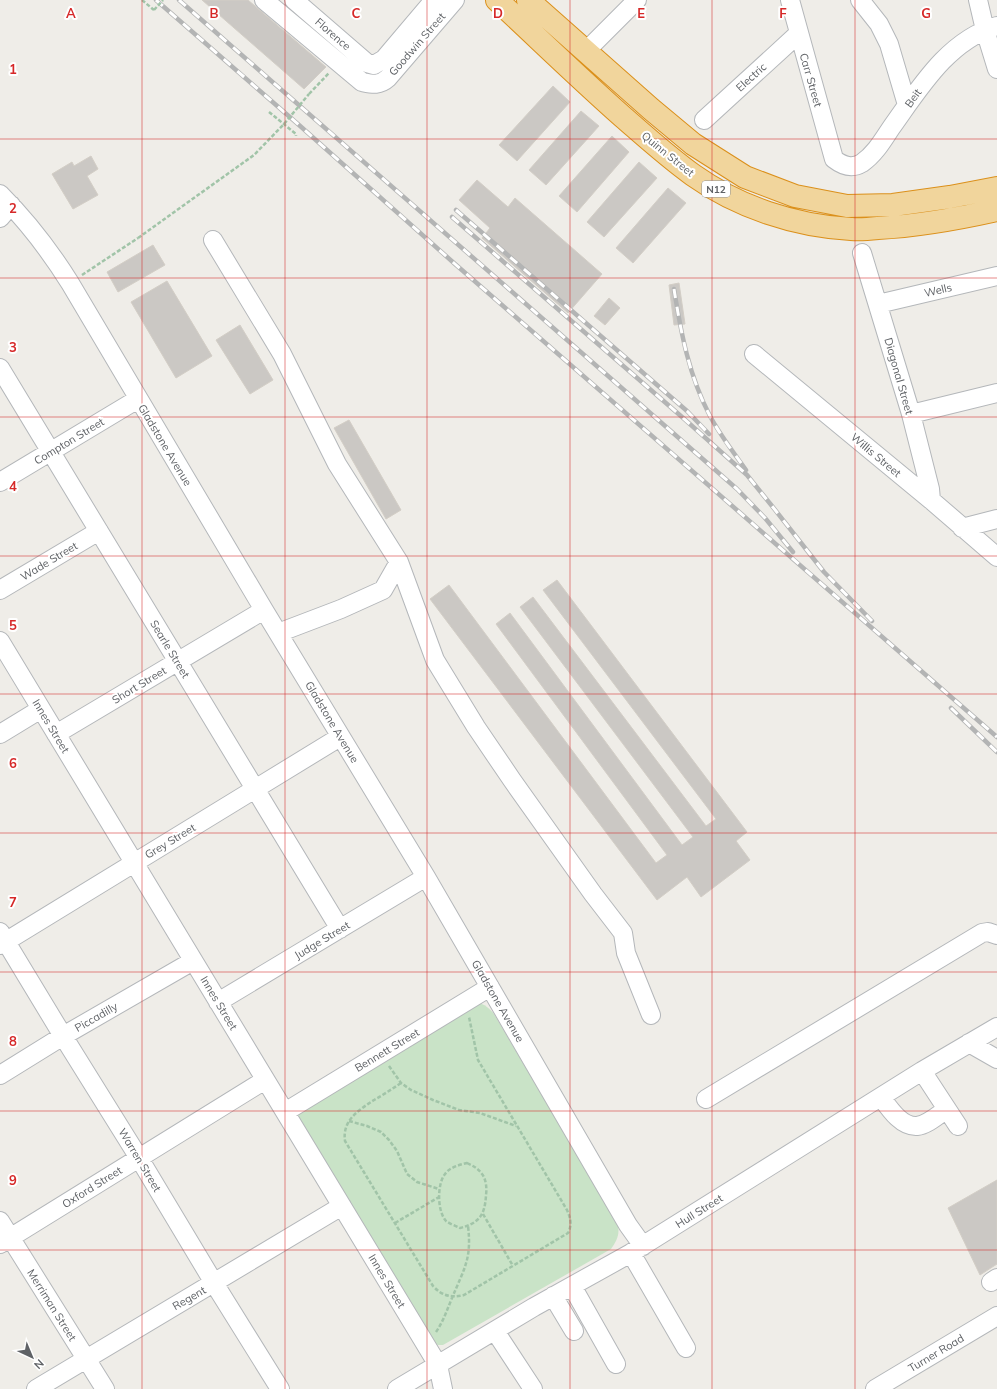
<svg xmlns="http://www.w3.org/2000/svg" width="997" height="1389" font-family="Mulish,sans-serif">
<style>
.green{fill:#c9e3c7}
.building{fill:#cbc8c4;stroke:#d3cec6}
.lines{fill:none;stroke-linecap:round;stroke-linejoin:round}
.minor-casing{stroke:#b4b7ba;stroke-width:20}
.highway-casing{stroke:#db901b;stroke-width:24}
.path{stroke:#a1c4a8;stroke-width:2.5;stroke-dasharray:4 2;stroke-linecap:butt}
.minor{stroke:#fff;stroke-width:18}
.highway{stroke:#f1d59c;stroke-width:22}
.rail-casing{stroke:#b3b4b4;stroke-width:4.5}
.rail{stroke:#fff;stroke-width:3;stroke-dasharray:9;stroke-linecap:butt}
.path-bridge{stroke:#a1c4a8;stroke-width:2.5;stroke-dasharray:4 2;stroke-linecap:butt}
.grid{fill:none;stroke:#d62828;stroke-width:1;stroke-opacity:0.55}
.labels{text-anchor:middle;stroke-width:4;stroke-linejoin:round;paint-order:stroke}
.shield{fill:#fff;stroke:#8f9194;stroke-width:1}
.shield-label{font-size:10px;font-weight:bold;fill:#5f6266}
.street-label{font-size:11px;fill:#5f6266;stroke:#fff}
.grid-label{font-size:13px;text-anchor:middle;font-weight:bold;fill:#d62828;stroke:#fff;stroke-width:4;stroke-linejoin:round;paint-order:stroke}
</style>
<rect width="100%" height="100%" fill="#efede8"/>
<path class="green" d="M477,1003C485,1004 489,1008 494,1014L616,1220C621,1232 618,1239 611,1249L443,1345H438L433,1342L299,1120L298,1116L299,1111Z"/>
<path class="building" d="M202,0H248L326,67L304,89Z
M553,86L570,102L517,161L499,145Z
M581,111L599,126L546,185L529,170Z
M612,136L629,152L577,212L559,196Z
M91,156L98,169L87,176L98,195L73,209L52,174L72,162L74,166Z
M639,162L657,178L604,237L587,222Z
M477,180L508,207L515,198L602,274L568,313L482,238L490,228L459,200Z
M668,188L686,203L633,263L616,248Z
M153,245L165,265L118,292L107,272Z
M167,281L212,356L176,378L131,302Z
M679,283L685,324L674,325L669,285Z
M609,298L620,308L605,325L594,316Z
M240,325L273,380L250,394L216,340Z
M349,420L401,510L386,519L334,428Z
M557,580L747,832L736,841L750,860L701,897L687,877L657,900L430,599L449,585L656,863L667,855L496,624L510,613L682,845L693,837L520,607L533,597L706,826L716,819L543,590Z
M997,1180V1264L980,1275L948,1208Z"/>
<g class="lines">
<g class="minor-casing">
<path id="minor" d="M264,0L362,82C372,84 379,86 388,78L455,0
M294,0L367,63L374,65
M790,0L834,159C843,166 852,169 862,163C875,154 883,140 891,128C919,89 948,40 997,26
M860,0L879,24L889,44L907,105
M978,0L985,30L997,69
M585,52L637,0
M374,65L384,59L434,0
M704,120L798,34
M0,194C27,221 50,251 70,283L264,610L426,877L628,1225L643,1246
M0,218L11,205
M213,240L282,354L337,464L399,562L435,660L476,727L512,780L593,894L623,933L626,953L651,1015
M862,253L911,414L930,489L931,500
M878,304L997,276
M754,354L931,500L997,557
M0,368L340,929
M911,414L997,393
M0,482L138,399
M962,528L997,519
M0,590L99,531
M278,633L341,609L383,590L399,562
M0,641L438,1365L443,1389
M0,734L41,709
M56,734L264,610
M0,932L63,1036L139,1158L214,1283L280,1389
M0,945L340,737
M218,1002L426,877
M969,1043L997,1059
M922,1071L958,1126
M0,1075L63,1036L193,961
M881,1097C889,1108 901,1127 917,1126C927,1125 938,1115 947,1109
M706,1099L982,933L988,932L997,935
M285,1112L490,987
M0,1221L105,1389
M0,1244L265,1080
M631,1253L686,1348
M991,1282L997,1278
M572,1286L616,1364
M553,1296L574,1331
M495,1331L533,1389
M36,1389L342,1206
M397,1389L534,1307L631,1253L922,1071L997,1027
M875,1389L997,1316"/>
</g>
<g class="highway-casing">
<path id="highway" d="M497,0C539,39 580,79 623,117C646,137 668,157 693,175C738,207 795,226 851,229C860,230 869,229 878,228C918,226 957,219 997,210
M528,0L651,109L693,144L745,177L795,196L847,206L893,205L950,197L997,188"/>
</g>
<path class="path" d="M142,0L154,10
M309,94L329,73
M269,112L296,134V136
M82,275L138,238
M389,1066L401,1083L411,1090L433,1100L459,1110L480,1113L516,1126
M401,1083C392,1089 383,1095 374,1100C359,1110 342,1120 345,1141L433,1286C442,1296 451,1298 464,1295L568,1233C572,1225 571,1219 567,1210L478,1060L469,1017
M349,1121L367,1126L381,1132L389,1140L397,1151L407,1174L417,1182L439,1189
M467,1163C473,1166 478,1168 482,1174C486,1179 487,1188 486,1195C485,1214 480,1223 460,1228C456,1226 450,1224 446,1221C437,1211 437,1184 445,1174C450,1167 459,1165 467,1163Z
M483,1214L513,1266
M395,1223L439,1197
M436,1332C443,1322 447,1310 452,1298C464,1269 472,1259 468,1226"/>
<use href="#minor" class="minor"/>
<use href="#highway" class="highway"/>
<g class="rail-casing">
<path id="rail" d="M156,0L299,125L455,264L997,737
M179,0L737,489L765,518L793,552
M456,210L687,411L709,434
M452,217L682,417L747,475L772,506L824,572L872,621
M674,289C681,333 689,376 710,416C720,435 734,453 746,470
M951,708L997,752"/>
</g>
<use href="#rail" class="rail"/>
<path class="path-bridge" d="M154,10L163,0
M138,238L254,155L284,124L309,94"/>
</g>
<path class="grid" d="M142,0V1389M285,0V1389M427,0V1389M570,0V1389M712,0V1389M855,0V1389M0,139H997M0,278H997M0,417H997M0,556H997M0,694H997M0,833H997M0,972H997M0,1111H997M0,1250H997"/>
<g class="labels">
<rect class="shield" x="702" y="181" width="28" height="16" rx="3"/>
<g class="shield-label">
<text x="716" y="193">N12</text>
</g>
<g class="street-label">
<text transform="translate(333 34) rotate(41)" y="4">Florence</text>
<text transform="translate(417 44) rotate(-49)" y="4">Goodwin Street</text>
<text transform="translate(751 77) rotate(-42)" y="4">Electric</text>
<text transform="translate(811 80) rotate(74)" y="4">Carr Street</text>
<text transform="translate(913 98) rotate(-54)" y="4">Beit</text>
<text transform="translate(668 154) rotate(39)" y="4">Quinn Street</text>
<text transform="translate(938 290) rotate(-13)" y="4">Wells</text>
<text transform="translate(899 376) rotate(74)" y="4">Diagonal Street</text>
<text transform="translate(69 441) rotate(-31)" y="4">Compton Street</text>
<text transform="translate(165 445) rotate(59)" y="4">Gladstone Avenue</text>
<text transform="translate(876 455) rotate(40)" y="4">Willis Street</text>
<text transform="translate(49 561) rotate(-31)" y="4">Wade Street</text>
<text transform="translate(170 649) rotate(59)" y="4">Searle Street</text>
<text transform="translate(139 685) rotate(-31)" y="4">Short Street</text>
<text transform="translate(332 722) rotate(59)" y="4">Gladstone Avenue</text>
<text transform="translate(51 726) rotate(59)" y="4">Innes Street</text>
<text transform="translate(170 841) rotate(-31)" y="4">Grey Street</text>
<text transform="translate(322 940) rotate(-31)" y="4">Judge Street</text>
<text transform="translate(498 1001) rotate(60)" y="4">Gladstone Avenue</text>
<text transform="translate(219 1003) rotate(59)" y="4">Innes Street</text>
<text transform="translate(96 1017) rotate(-30)" y="4">Piccadilly</text>
<text transform="translate(387 1050) rotate(-31)" y="4">Bennett Street</text>
<text transform="translate(140 1160) rotate(59)" y="4">Warren Street</text>
<text transform="translate(92 1187) rotate(-32)" y="4">Oxford Street</text>
<text transform="translate(699 1211) rotate(-32)" y="4">Hull Street</text>
<text transform="translate(387 1281) rotate(59)" y="4">Innes Street</text>
<text transform="translate(189 1298) rotate(-30)" y="4">Regent</text>
<text transform="translate(52 1305) rotate(58)" y="4">Merriman Street</text>
<text transform="translate(936 1353) rotate(-31)" y="4">Turner Road</text>
</g>
</g>
<g class="grid-label">
<text x="71" y="18">A</text>
<text x="214" y="18">B</text>
<text x="356" y="18">C</text>
<text x="498" y="18">D</text>
<text x="641" y="18">E</text>
<text x="783" y="18">F</text>
<text x="926" y="18">G</text>
<text x="13" y="74">1</text>
<text x="13" y="213">2</text>
<text x="13" y="352">3</text>
<text x="13" y="491">4</text>
<text x="13" y="630">5</text>
<text x="13" y="768">6</text>
<text x="13" y="907">7</text>
<text x="13" y="1046">8</text>
<text x="13" y="1185">9</text>
</g>
<g transform="translate(32 1357) rotate(136)" stroke="#ffffff" stroke-width="3" paint-order="stroke">
<path d="M0-3L7 15L0 10L-7 15Z" fill="#5f6266"/>
<text y="-6" font-size="11" font-weight="bold" text-anchor="middle" fill="#5f6266">N</text>
</g>
</svg>
